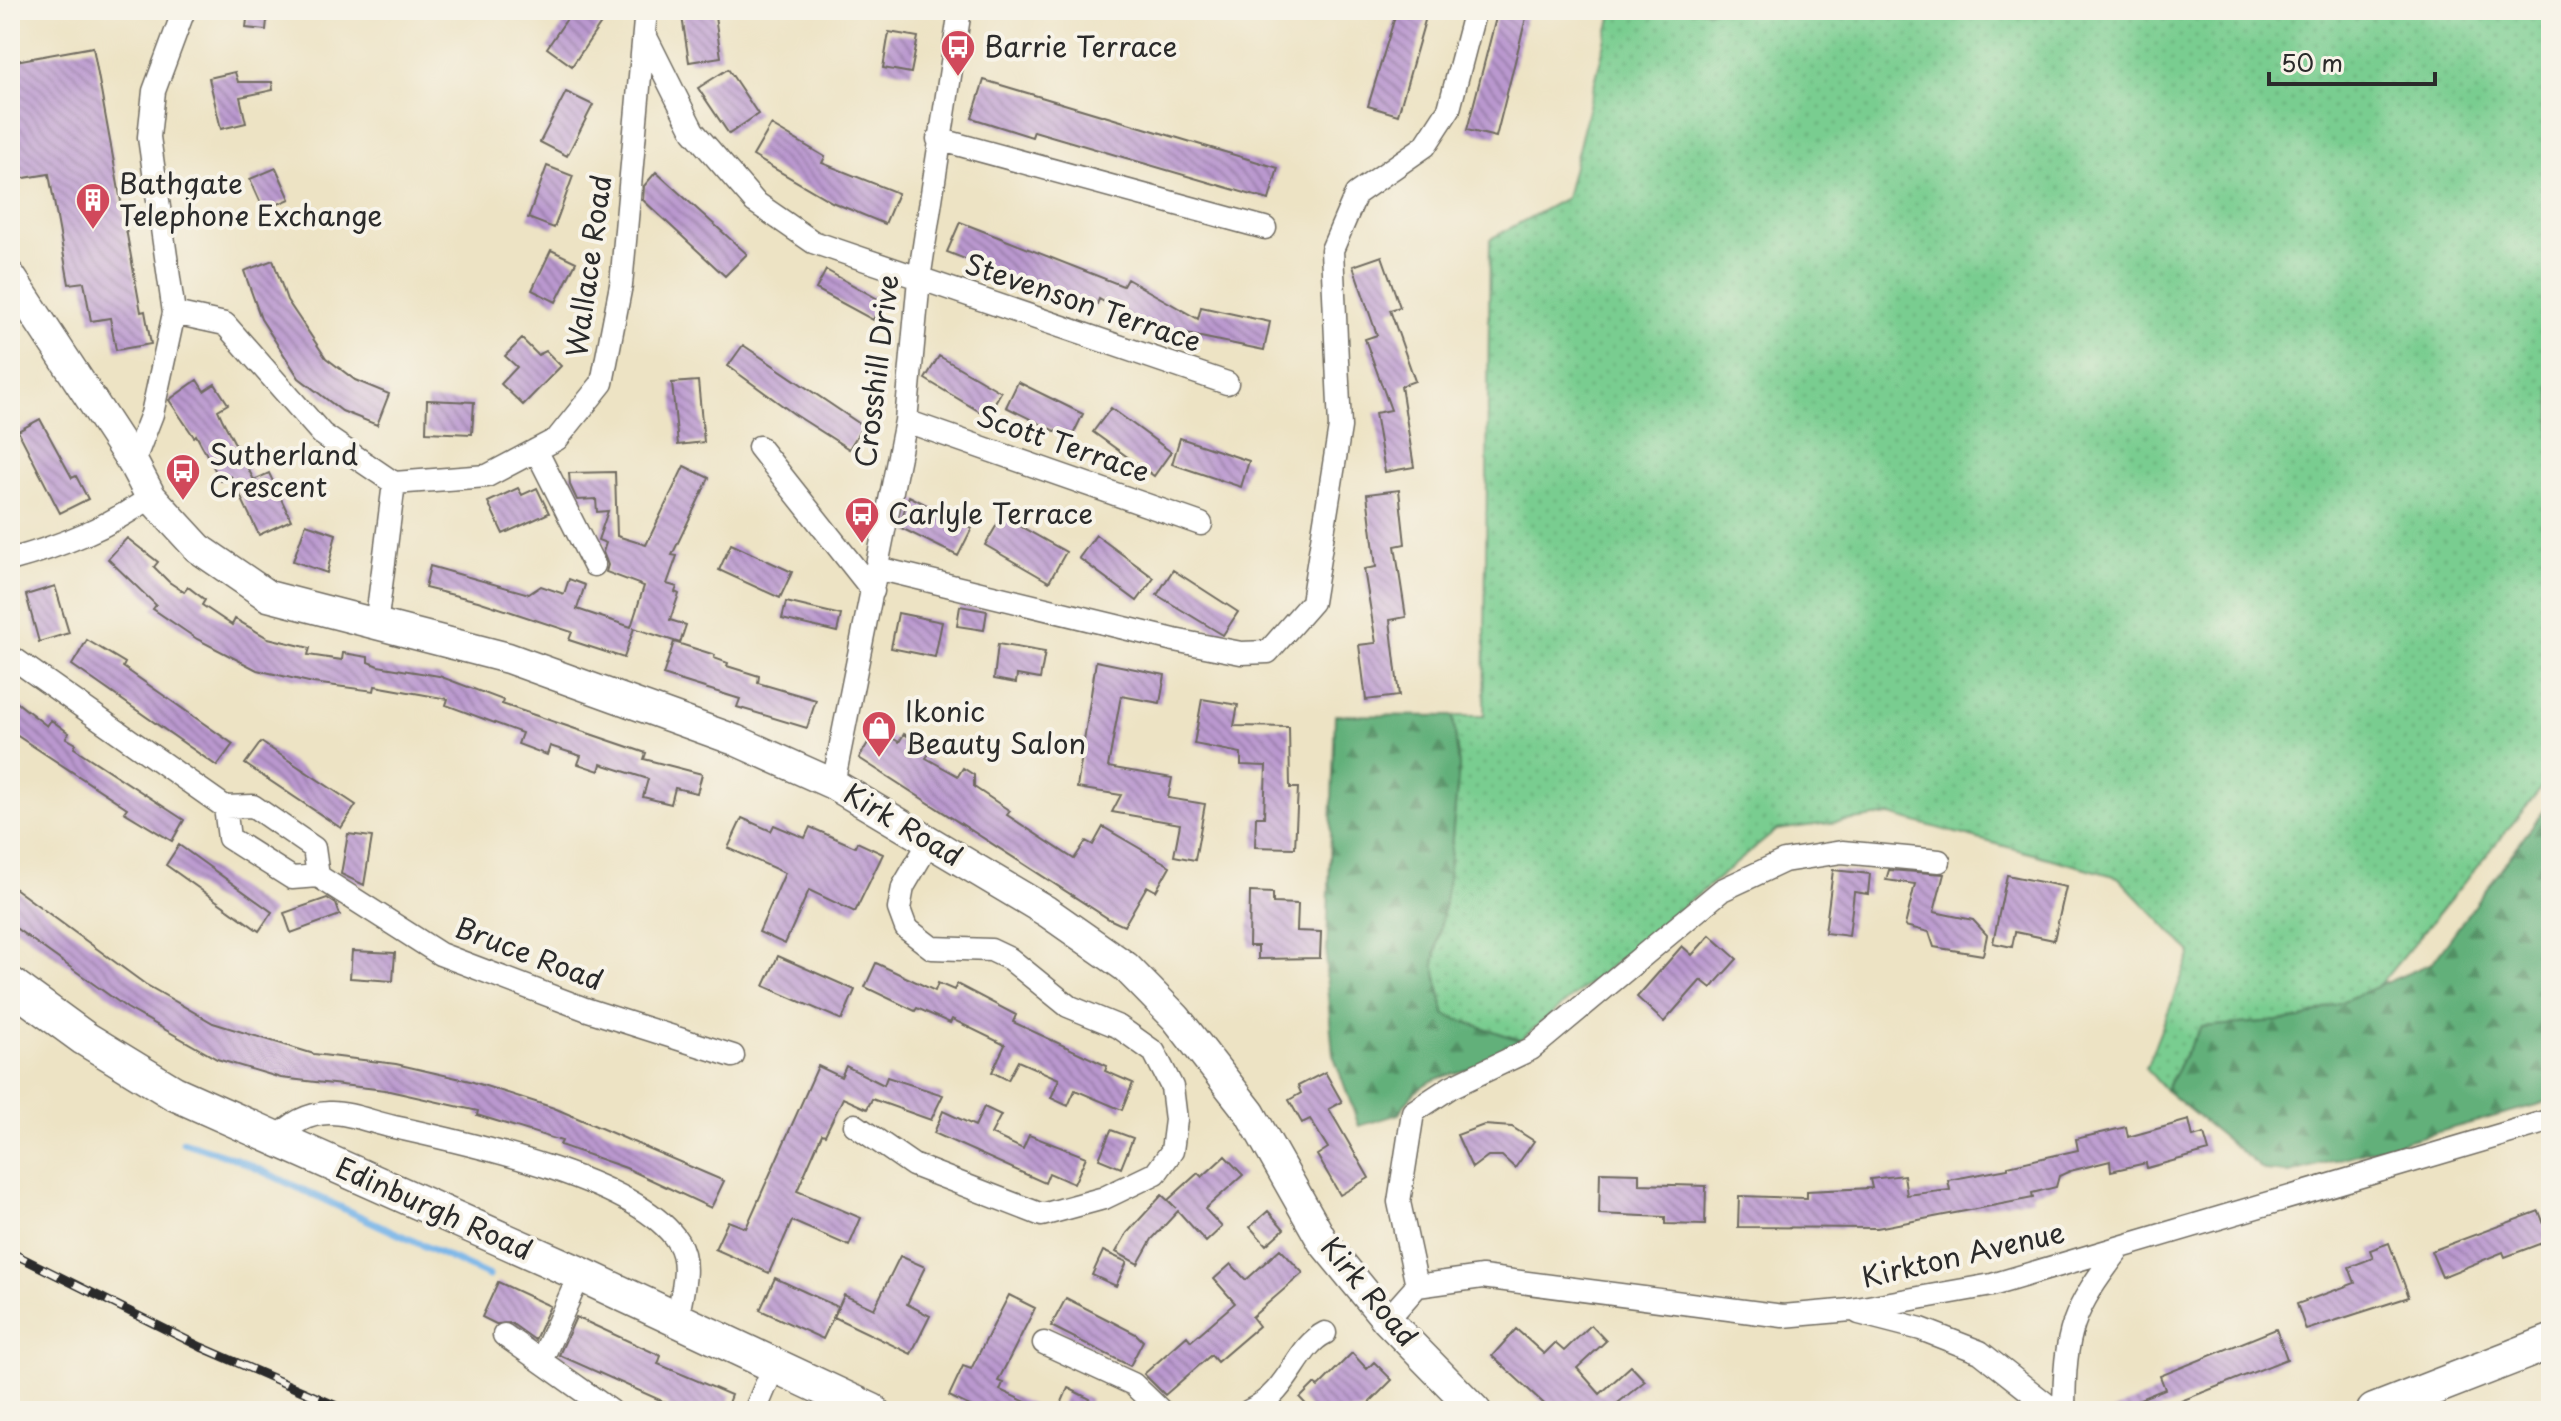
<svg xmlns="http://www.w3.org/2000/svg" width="2561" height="1421" font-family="'Playpen Sans',sans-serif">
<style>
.grass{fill:url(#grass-dots);stroke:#527c5e;stroke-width:2}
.forest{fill:url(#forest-firs);stroke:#466e52;stroke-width:2}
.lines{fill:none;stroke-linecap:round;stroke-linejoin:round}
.stream{stroke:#75b3e8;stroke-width:7}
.building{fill:url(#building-back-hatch)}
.street-casing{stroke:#6f6b61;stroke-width:25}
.secondary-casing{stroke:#6f6b61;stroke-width:33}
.primary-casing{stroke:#6f6b61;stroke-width:37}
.street{stroke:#fff;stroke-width:22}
.secondary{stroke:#fff;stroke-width:30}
.primary{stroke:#fff;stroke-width:34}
.rail-casing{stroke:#2b2b2b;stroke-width:9}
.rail{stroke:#f7f3e8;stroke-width:6;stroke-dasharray:18;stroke-linecap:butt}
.labels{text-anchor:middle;stroke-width:8;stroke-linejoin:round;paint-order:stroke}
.poi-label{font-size:28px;fill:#2b2b2b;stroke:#f7f3e8;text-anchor:start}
.street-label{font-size:28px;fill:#2b2b2b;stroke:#f7f3e8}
</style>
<defs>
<pattern id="grass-dots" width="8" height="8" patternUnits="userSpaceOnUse" patternTransform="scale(2)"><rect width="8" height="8" fill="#79cd90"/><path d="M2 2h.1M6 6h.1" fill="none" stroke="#69b07c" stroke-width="1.8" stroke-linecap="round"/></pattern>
<pattern id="forest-firs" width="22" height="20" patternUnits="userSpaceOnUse" patternTransform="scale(2)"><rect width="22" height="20" fill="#62b07a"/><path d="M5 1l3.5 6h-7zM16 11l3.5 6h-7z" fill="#518f64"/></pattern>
<pattern id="building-back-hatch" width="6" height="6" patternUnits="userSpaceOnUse" patternTransform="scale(2)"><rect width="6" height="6" fill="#ba98cf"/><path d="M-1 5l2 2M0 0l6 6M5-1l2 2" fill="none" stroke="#977ca8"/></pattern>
</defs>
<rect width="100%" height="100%" fill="#f7f3e8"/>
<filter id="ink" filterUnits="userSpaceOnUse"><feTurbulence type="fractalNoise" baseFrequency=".0125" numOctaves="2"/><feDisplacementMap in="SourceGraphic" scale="16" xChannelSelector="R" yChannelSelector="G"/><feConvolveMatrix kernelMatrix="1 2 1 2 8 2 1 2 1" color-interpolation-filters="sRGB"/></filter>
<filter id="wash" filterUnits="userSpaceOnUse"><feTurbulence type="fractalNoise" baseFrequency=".006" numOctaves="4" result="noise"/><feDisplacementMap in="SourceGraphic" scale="32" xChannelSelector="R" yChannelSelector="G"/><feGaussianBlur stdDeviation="1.8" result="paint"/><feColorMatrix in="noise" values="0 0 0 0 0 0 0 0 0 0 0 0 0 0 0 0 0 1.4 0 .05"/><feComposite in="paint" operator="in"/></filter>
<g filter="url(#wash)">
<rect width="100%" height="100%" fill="#ede3c4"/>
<path class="grass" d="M1613,10H2551V777L2378,987L2301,1019L2201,1027L2165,1090L2146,1068L2191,953L2118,877L1890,815L1777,830L1520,1040L1445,1015L1434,964L1447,888L1459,767L1453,716H1484L1490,239L1566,198Z"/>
<path class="forest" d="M1335,715L1453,716L1459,767L1447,888L1434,964L1445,1015L1520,1040C1511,1048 1500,1059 1489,1063C1450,1078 1421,1072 1399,1114L1359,1126L1333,1054L1326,974Z
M2551,800V1101L2289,1173L2265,1171L2165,1090L2201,1027L2301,1019L2432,963Z"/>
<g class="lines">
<path class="stream" d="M183,1142L234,1158L489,1276"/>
</g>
<g id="blocks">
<path class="building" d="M248,10H268L266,30L246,28Z
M573,10H610L572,66L547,48Z
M681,10H714L721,57L689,62Z
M1397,10H1428L1398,115L1368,106Z
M1498,10H1528L1496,137L1467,130Z
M889,32L918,37L911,73L883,68Z
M93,47L141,312L145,311L151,344L116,350L110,318L91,321L84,282L69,284L49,174L12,180L10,166V62Z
M728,69L758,114L729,134L698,88Z
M235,72L238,82H272L273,90L240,97L246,123L221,129L209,78Z
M984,80L1278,168L1269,200L1034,131L1032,137L972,118Z
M566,92L593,105L567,156L540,142Z
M771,125L825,157L822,163L898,193L885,224L832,202L753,156Z
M547,166L573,176L554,228L528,218Z
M276,168L290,199L264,210L250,179Z
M656,172L747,254L725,276L643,200L644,186Z
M960,222L1123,286L1127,279L1198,319L1201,307L1270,322L1264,350L1176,332L1172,340L1099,299L1095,309L947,252Z
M551,250L576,262L556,302L532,290Z
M1382,256L1400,307L1390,310L1415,381L1401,386L1414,467L1385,472L1375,413L1391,410L1365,339L1377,335L1353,266Z
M273,260L287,300L326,358L355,380L389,394L377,425L342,411L299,378L261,319L244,271Z
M826,270L883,302L873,320L816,289Z
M522,339L538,355L546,351L561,366L523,405L501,384L517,367L505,356Z
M743,345L863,426L849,449L794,414L728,366Z
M939,356L1001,392L987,416L925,379Z
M197,380L204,391L215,384L228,404L218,410L222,419L254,480L269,473L291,520L259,535L231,476L221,481L196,435L194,437L169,400Z
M698,381L704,442L678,445L672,383Z
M1018,382L1083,414L1071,439L1006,407Z
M427,400L474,402L472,434L426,432Z
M1111,408L1171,452L1154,476L1093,432Z
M40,419L72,478L76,476L88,499L60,513L18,431Z
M1180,438L1249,461L1241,487L1172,464Z
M684,466L709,478L672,555L677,556L667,584L677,587L675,592L679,594L670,620L686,625L680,643L634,628L624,658L569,640L572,632L478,601L425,588L430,566L529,594L541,586L564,594L569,579L585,585L577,609L631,627L644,586L606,572L608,565L603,552L606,543L598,540L608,511L597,512L596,499L577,500L570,485L569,473L615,472L617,536L646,545Z
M518,488L522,495L537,488L549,513L503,534L488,502Z
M1399,490L1405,544L1395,546L1406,617L1390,620L1399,696L1366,700L1359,645L1376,643L1364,569L1376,567L1367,494Z
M909,496L972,528L958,556L899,527Z
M1002,516L1066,552L1049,582L985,545Z
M306,524L336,534L327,573L293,561Z
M1096,535L1154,578L1137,601L1079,558Z
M127,538L158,562L154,567L169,582L184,592L188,587L205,600L202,605L232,625L235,619L268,638L310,648L308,655L342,660L343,653L368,657V662L378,666L439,676L503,700L502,704L646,753L644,759L702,774L697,793L675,788L671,804L643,797L648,779L601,764L599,771L578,764L581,756L550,746L547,755L518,744L522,733L446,705L448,699L375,686L374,691L313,683L257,670L197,639L153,609L156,605L108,559Z
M731,544L792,572L780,598L719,570Z
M1173,570L1238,612L1223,635L1157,595Z
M55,586L69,633L39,642L26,595Z
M786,602L841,615L837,632L782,619Z
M960,606L987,611L984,630L957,626Z
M898,613L942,622L935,657L891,648Z
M87,640L125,663L123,667L233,744L217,766L72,665Z
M674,642L715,655L714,658L728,663L727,666L759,676L758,683L816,700L807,728L737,707L740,699L663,675Z
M998,644L1045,652L1040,679L1017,675L1016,683L994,679Z
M1096,661L1165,675L1160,703L1121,696L1108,767L1172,778L1168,798L1205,804L1195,860L1174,856L1180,824L1112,812L1121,795L1077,788Z
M10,697L47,726L51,720L69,733L66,738L76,744L74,748L184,820L172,841L124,812L127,808L10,731Z
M1202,699L1238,705L1234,726L1289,727L1290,788H1298L1295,848L1255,847L1256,817H1264L1266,766L1241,765V753L1194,744Z
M876,729L899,742L904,734L931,751L926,758L958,776L963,768L974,775V787L1010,811L1007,815L1074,859L1086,841L1093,845L1103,827L1170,866L1156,891L1147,886L1124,926L1109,919L859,758Z
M261,742L356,805L341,828L245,764Z
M742,818L771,831L774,825L805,838L810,827L855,847L857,842L883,854L855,912L809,890L785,944L759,932L785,873L728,848Z
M348,834L372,837L364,885L341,874Z
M179,845L272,912L259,931L166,865Z
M1833,870L1870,874L1868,894L1854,892L1849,936L1825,933Z
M1889,870L1944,874L1934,912L1973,920L1987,935L1983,955L1934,947L1929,932L1905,926L1915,884L1886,880Z
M2007,875L2066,887L2054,940L2015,932L2012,947L1993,943Z
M10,885L145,984L213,1023L314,1054L396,1064L470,1081L554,1108L724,1181L711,1208L626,1168L560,1145L562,1141L477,1115L478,1111L385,1090L281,1078L217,1059L127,1008L10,924Z
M1250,892L1273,893V903L1298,904L1297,931L1321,932L1320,958L1258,959V946H1249Z
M327,898L336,904L340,915L291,933L284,913Z
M1710,935L1737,959L1711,988L1701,980L1664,1022L1637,997L1682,946L1692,955Z
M352,951L395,953L393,981L350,978Z
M778,956L855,990L842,1020L764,986Z
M876,963L935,991L938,983L954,990L957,984L1016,1015L1013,1022L1107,1066L1105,1071L1133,1083L1122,1110L1075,1090L1068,1106L1051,1098L1059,1079L1018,1061L1008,1080L992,1072L1005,1045L952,1019L950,1023L917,1008L915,1011L865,987Z
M818,1066L841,1077L846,1066L884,1085L887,1077L943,1095L931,1120L872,1099L867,1109L843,1098L825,1135L822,1134L797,1191L861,1218L849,1246L792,1221L769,1273L715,1249L728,1221L746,1228Z
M1325,1072L1342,1102L1329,1109L1369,1178L1340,1195L1317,1155L1328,1148L1310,1119L1302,1123L1289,1100L1301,1093L1298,1086Z
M984,1107L1001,1115L991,1134L1023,1149L1029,1135L1086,1157L1074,1184L1049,1173L1045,1183L934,1133L943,1111L975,1126Z
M2189,1120L2193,1137L2204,1134L2209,1151L2147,1168L2146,1163L2111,1171L2110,1161L2070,1171L2059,1176L2056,1187L2032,1193L2033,1198L1877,1228L1738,1227L1739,1196L1807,1198V1191L1872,1188L1870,1179L1904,1175L1907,1195L1950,1190L1948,1180L2008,1169V1166L2078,1150L2076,1139L2126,1127L2128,1137Z
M1484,1125L1512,1127L1534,1141L1515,1168L1502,1156H1488L1472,1168L1457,1135Z
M1111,1130L1133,1138L1121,1168L1099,1159Z
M1225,1156L1243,1175L1205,1209L1222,1227L1206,1242L1178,1211L1152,1239L1138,1264L1116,1252L1127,1233L1162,1195L1176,1208L1168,1200L1198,1173L1202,1177Z
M1600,1172L1639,1173V1184L1706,1186L1705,1225L1665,1224V1217L1599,1214Z
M1268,1211L1284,1229L1266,1245L1250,1227Z
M2539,1211L2550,1240L2505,1257L2503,1252L2442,1277L2431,1251Z
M2389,1243L2409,1297L2306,1330L2297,1304L2355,1283L2349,1267L2373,1258L2370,1250Z
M1280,1249L1303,1273L1252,1317L1259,1326L1217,1362L1211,1355L1165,1395L1144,1374L1187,1336L1191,1341L1235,1303L1214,1279L1231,1264L1246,1280Z
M1103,1251L1127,1262L1116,1286L1092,1275Z
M900,1256L925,1267L907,1304L930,1316L911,1354L834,1317L844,1295L874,1309Z
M775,1278L838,1307L823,1339L760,1310Z
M498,1282L550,1306L535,1340L511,1323L496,1324L482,1317Z
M1009,1295L1035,1308L998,1381L1003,1383L1000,1390L1045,1411H980L949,1396L963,1366L971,1369Z
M1066,1298L1136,1334L1143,1341L1130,1366L1051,1326Z
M576,1317L661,1356L658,1364L731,1395L725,1411H666L669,1404L559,1355Z
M1591,1325L1606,1341L1577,1368L1600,1394L1631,1366L1645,1381L1613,1407L1616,1411H1552L1492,1356L1516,1329L1544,1354L1555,1343L1564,1351Z
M2276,1329L2287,1359L2156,1411H2110L2165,1389L2160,1376Z
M1352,1353L1367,1369L1374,1362L1392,1380L1361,1411H1312L1300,1398L1314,1384L1318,1387Z
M1068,1388L1090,1399L1084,1411H1058Z"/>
</g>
</g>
<g filter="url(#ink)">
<use href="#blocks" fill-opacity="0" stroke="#6f6b61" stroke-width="2"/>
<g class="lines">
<g class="street-casing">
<path id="street" d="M647,39L693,131L755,202L813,242L1227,383
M938,139L1265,228
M174,313L225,324L322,434L394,483
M906,421L1201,524
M759,447L873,591
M536,450L594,565
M133,463L152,414L174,313L149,137L154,91L184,10
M10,560C61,546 107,528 151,497
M877,568L1174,640L1241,653L1268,652L1312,602L1340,427L1332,250L1356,194L1425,146L1449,109L1475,10
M376,626L394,483L487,476L557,439L602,383L621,285L646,10
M10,656L225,807L253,806L314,848L318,876L440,954L585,1009L733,1056
M833,784L906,421L919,279L960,10
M225,807L229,838L292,878L318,876
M855,1125L913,1165L1042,1215L1104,1198L1156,1173L1172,1151L1176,1120L1172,1087L1154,1052L1119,1027L1068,1006L1010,959L991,950L932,948L906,928L899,909L903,887L930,841
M276,1139C292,1124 305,1114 329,1113C349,1112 374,1123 394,1127C466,1143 638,1179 678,1242C692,1264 681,1296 677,1320
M1417,1286L1399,1202L1413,1112L1451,1087L1531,1049L1722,890L1784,861L1842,852L1939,861
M1859,1313L1921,1329L1980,1352L2055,1411
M1387,1320L1417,1286L1482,1277L1783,1316L1851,1310L1992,1285L2551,1120
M504,1335L611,1411
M1044,1343L1133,1384L1161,1411
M542,1359L580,1274
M755,1411L774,1366
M1249,1411C1291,1391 1295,1348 1325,1333
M2064,1411C2065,1330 2071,1312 2120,1248"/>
</g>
<g class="secondary-casing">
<path id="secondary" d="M10,276L133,463L151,497L198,548L268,596L508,658L735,740L833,784L1046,911L1126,967L1176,1018L1250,1113L1323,1242L1387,1320L1476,1411"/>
</g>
<g class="primary-casing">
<path id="primary" d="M10,984L84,1038L174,1093L580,1274L872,1411
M2374,1411L2551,1342"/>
</g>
<use href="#street" class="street"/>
<use href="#secondary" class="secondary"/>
<use href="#primary" class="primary"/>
<g class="rail-casing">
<path id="rail" d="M10,1252L201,1347L348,1411"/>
</g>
<use href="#rail" class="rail"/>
</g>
</g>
<defs>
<g id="bus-pin" transform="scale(1.8)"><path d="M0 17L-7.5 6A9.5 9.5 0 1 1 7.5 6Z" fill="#d1495b" stroke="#f7f3e8"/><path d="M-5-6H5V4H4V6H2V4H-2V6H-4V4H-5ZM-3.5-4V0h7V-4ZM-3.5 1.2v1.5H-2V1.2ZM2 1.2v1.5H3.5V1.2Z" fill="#fff"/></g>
<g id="building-pin" transform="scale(1.8)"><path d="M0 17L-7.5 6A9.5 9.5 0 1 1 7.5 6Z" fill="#d1495b" stroke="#f7f3e8"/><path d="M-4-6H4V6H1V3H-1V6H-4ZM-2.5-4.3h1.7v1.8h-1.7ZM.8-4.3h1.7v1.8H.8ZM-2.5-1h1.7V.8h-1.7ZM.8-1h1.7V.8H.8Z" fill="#fff"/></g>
<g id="shop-pin" transform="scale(1.8)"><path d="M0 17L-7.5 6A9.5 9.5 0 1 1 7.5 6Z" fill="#d1495b" stroke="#f7f3e8"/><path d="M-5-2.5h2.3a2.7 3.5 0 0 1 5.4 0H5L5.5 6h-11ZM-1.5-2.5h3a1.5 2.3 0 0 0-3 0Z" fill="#fff"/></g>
</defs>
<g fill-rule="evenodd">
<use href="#bus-pin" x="958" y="47"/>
<use href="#building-pin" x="93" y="200"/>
<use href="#bus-pin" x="183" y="471"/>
<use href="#bus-pin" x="862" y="514"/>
<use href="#shop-pin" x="879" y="728"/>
</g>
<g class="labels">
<g class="poi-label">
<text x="984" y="57">Barrie Terrace</text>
<text x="119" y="194">Bathgate<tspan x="119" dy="32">Telephone Exchange</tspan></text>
<text x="209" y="465">Sutherland<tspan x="209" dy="32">Crescent</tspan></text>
<text x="888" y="524">Carlyle Terrace</text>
<text x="905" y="722">Ikonic<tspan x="905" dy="32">Beauty Salon</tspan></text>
</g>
<g class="street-label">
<text transform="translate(589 266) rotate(-82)" y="10">Wallace Road</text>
<text transform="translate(1083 303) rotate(19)" y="10">Stevenson Terrace</text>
<text transform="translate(877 371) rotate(-83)" y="10">Crosshill Drive</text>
<text transform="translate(1063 444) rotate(19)" y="10">Scott Terrace</text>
<text transform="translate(903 825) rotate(31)" y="10">Kirk Road</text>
<text transform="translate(529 954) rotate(21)" y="10">Bruce Road</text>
<text transform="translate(434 1209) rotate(24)" y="10">Edinburgh Road</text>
<text transform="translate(1963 1255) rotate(-13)" y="10">Kirkton Avenue</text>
<text transform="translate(1369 1292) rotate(50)" y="10">Kirk Road</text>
</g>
</g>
<rect width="2561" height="1421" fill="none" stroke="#f7f3e8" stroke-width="40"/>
<path d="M2269 72v12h166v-12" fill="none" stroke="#2b2b2b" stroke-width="4"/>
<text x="2281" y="72" font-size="24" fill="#2b2b2b" stroke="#f7f3e8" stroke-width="6" paint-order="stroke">50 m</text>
</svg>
